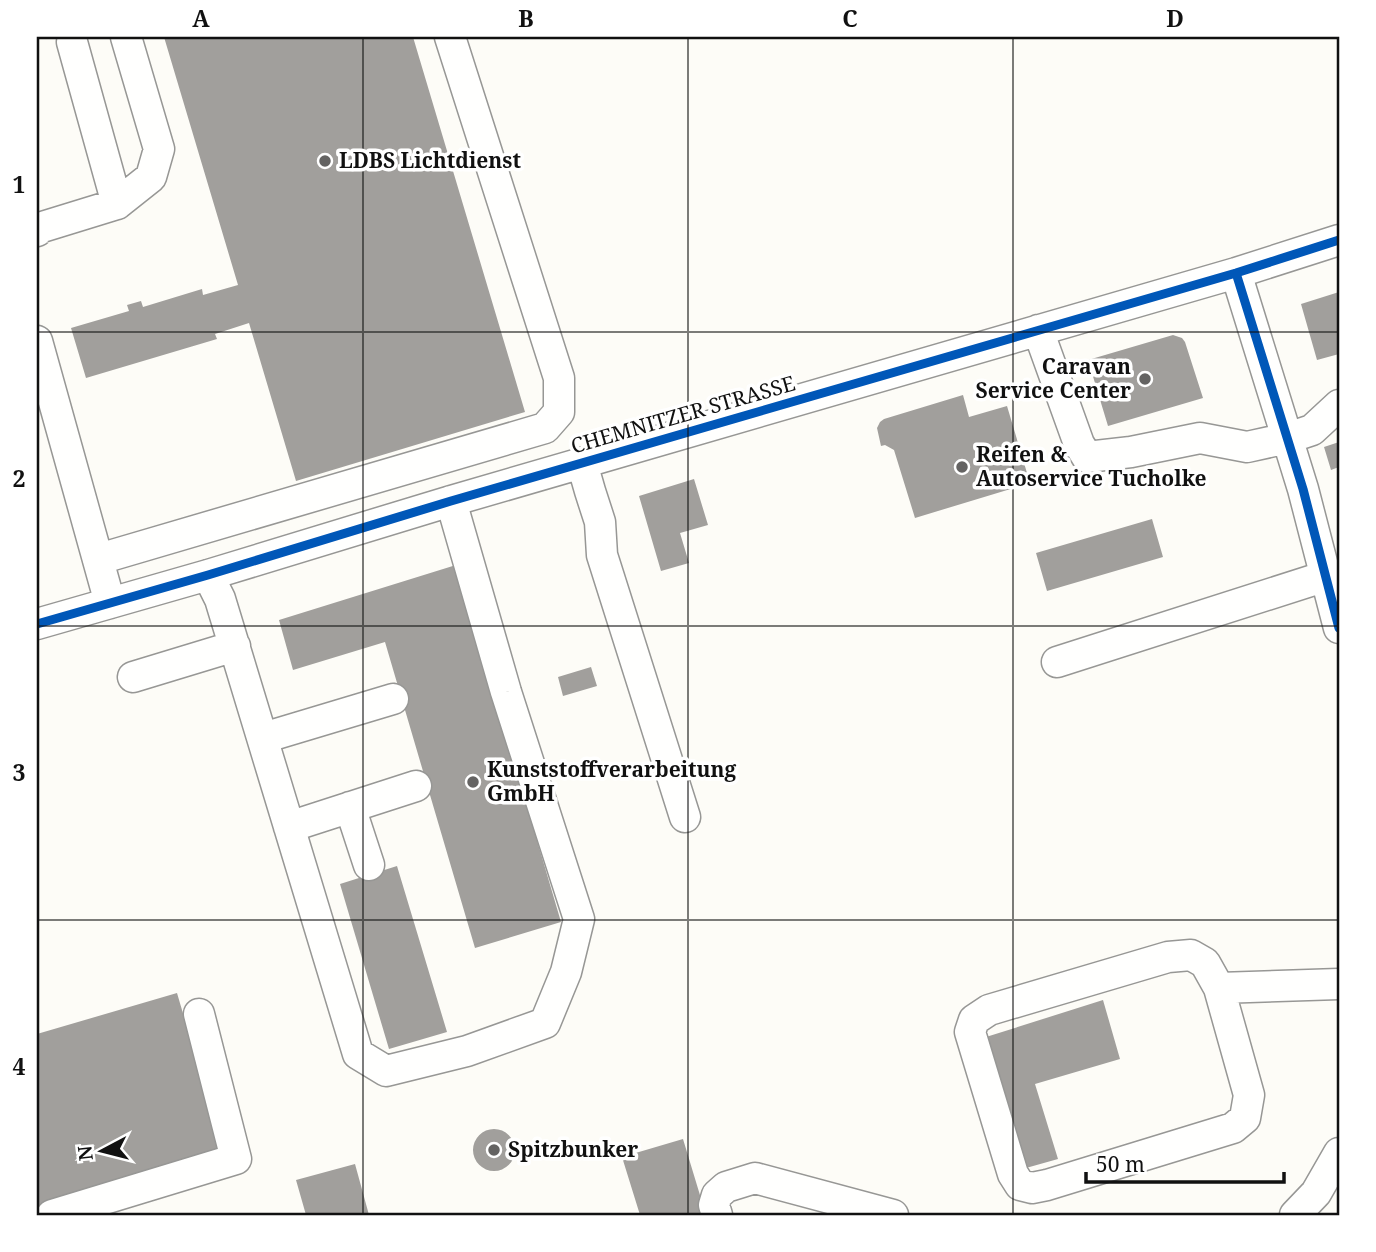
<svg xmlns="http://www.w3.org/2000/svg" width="1376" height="1252" font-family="'Noto Serif',serif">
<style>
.building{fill:#a19f9c}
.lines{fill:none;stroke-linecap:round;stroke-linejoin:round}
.minor-casing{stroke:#979795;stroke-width:33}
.minor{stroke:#fffffe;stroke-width:30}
.cycleway-casing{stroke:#fff;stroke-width:13}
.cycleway{stroke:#0057b8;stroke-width:9}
.grid{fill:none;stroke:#111;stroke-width:2;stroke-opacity:0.55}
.poi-dot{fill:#646362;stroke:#fff;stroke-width:2.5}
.labels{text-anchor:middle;stroke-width:7;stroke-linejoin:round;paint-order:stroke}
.poi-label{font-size:21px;font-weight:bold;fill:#111;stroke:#fff;text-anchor:start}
.street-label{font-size:21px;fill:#111;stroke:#fff}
.neatline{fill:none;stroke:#111;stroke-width:2.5}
.grid-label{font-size:23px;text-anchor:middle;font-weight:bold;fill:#111}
</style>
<rect width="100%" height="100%" fill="#fdfcf7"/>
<path class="building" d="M164,37H413L525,412L296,481L249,323L215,334L217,339L86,378L71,328L129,311L127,305L141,301L143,307L202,289L203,295L238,285Z
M1339,292V354L1317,360L1301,304Z
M1173,335L1182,338L1185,342L1203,398L1108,426L1088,360Z
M963,395L969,417L1007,406L1030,483L915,518L894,450L885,445L881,446L877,428L880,422L884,419Z
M1339,442V467L1331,470L1324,447Z
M694,479L708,525L680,533L689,563L661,571L639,496Z
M1152,519L1163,557L1047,591L1036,553Z
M456,565L561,922L475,948L385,642L293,670L279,620Z
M591,667L597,686L563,696L558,677Z
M397,866L447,1032L389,1049L340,884Z
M177,993L224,1153L37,1208V1034Z
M1103,1000L1120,1059L1035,1084L1058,1159L1026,1168L986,1037Z
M473 1150a21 21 0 1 1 42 0a21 21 0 1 1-42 0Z
M683,1139L706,1215H640L622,1157Z
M355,1164L369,1215H306L296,1180Z"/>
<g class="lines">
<g class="minor-casing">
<path id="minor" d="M72,42L117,204
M37,231L39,228L117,204L151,177L159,149L126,37
M1236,273L1303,489L1339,628
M1038,330L1079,444L1087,457L1131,452L1200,438L1247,447L1288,438L1312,430L1339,405
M37,341L110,603
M582,463L590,491L600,522L602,555L685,817
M99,559L545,428L559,412V378L450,37
M208,575L220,599L358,1054L386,1071L467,1051L545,1023L566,972L579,919L506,692L451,501
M37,624L208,575L451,501L1236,273L1339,240
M1057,662L1326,576
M133,677L235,646
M263,738L393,699
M350,807L369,865
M289,827L416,786
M1191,955L1205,963L1219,988L1249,1095L1245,1118L1233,1128L1047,1185L1032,1188L1020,1185L1013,1174L970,1032L974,1020L989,1010L1168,957Z
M1219,988L1339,984
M52,1215L236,1159L199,1014
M717,1215L714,1205L717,1195L726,1187L755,1178L893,1215
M1295,1215L1316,1193L1339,1153"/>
</g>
<use href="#minor" class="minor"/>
<g class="cycleway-casing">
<path id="cycleway" d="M1236,273L1303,489L1339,628
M37,624L208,575L451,501L1236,273L1339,240"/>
</g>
<use href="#cycleway" class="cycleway"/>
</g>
<path class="grid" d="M363,37V1215M688,37V1215M1013,37V1215M37,332H1339M37,626H1339M37,920H1339"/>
<g class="poi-dot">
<circle cx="325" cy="161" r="7"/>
<circle cx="1145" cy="379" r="7"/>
<circle cx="962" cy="467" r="7"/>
<circle cx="473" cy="782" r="7"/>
<circle cx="494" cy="1150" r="7"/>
</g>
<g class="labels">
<g class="poi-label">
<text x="339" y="168">LDBS Lichtdienst</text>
<text x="1131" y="374" text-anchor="end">Caravan<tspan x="1131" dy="24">Service Center</tspan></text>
<text x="976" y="462">Reifen &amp;<tspan x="976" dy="24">Autoservice Tucholke</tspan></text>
<text x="487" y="777">Kunststoffverarbeitung<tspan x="487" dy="24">GmbH</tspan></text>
<text x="508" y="1157">Spitzbunker</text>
</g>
<g class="street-label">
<text transform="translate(683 415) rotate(-16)" y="7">CHEMNITZER STRASSE</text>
</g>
</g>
<rect width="1376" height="1252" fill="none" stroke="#ffffff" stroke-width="77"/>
<g transform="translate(102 1151) rotate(263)" stroke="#ffffff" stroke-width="5" paint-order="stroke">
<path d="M0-5L12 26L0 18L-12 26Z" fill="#111111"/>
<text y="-10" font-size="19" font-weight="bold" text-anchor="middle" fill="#111111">N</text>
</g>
<path d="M1086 1172v10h198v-10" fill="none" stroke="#111111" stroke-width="3.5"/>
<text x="1096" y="1172" font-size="21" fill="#111111" stroke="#ffffff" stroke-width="5" paint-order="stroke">50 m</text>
<rect x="38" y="38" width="1300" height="1176" class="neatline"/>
<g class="grid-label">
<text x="201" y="27">A</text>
<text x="526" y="27">B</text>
<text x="850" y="27">C</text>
<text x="1175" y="27">D</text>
<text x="19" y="193">1</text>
<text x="19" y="487">2</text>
<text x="19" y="781">3</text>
<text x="19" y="1075">4</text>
</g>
</svg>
